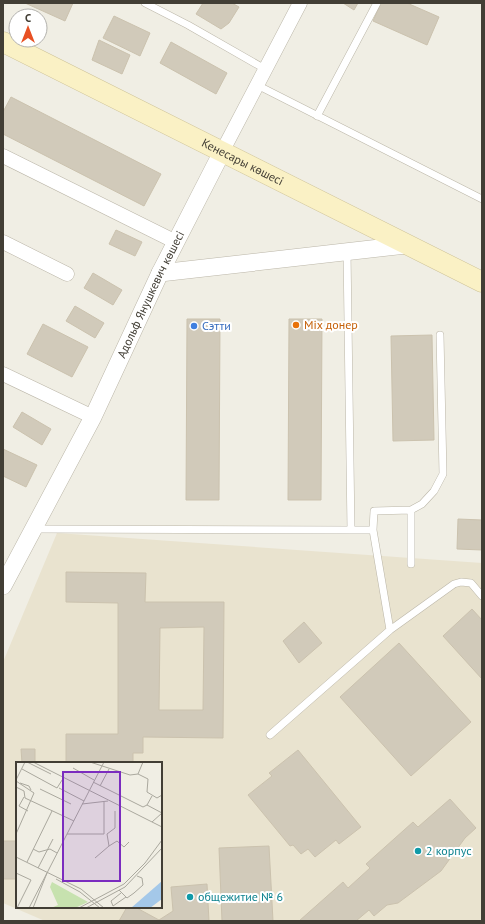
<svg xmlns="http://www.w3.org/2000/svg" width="485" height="924" font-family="'PT Sans',sans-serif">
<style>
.education{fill:#e9e3cf;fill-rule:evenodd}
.building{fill:#d1caba;stroke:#cbc2ae;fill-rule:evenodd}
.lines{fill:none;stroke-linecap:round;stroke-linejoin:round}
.service-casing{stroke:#bbb6a8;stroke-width:8}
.minor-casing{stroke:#bbb6a8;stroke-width:15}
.tertiary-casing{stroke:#bbb6a8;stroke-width:18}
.secondary-casing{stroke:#cdc297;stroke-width:21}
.service{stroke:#fff;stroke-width:7}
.minor{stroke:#fff;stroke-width:14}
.tertiary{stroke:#fff;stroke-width:17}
.secondary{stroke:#faf1c5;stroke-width:20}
.food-dot{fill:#e8710a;stroke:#fff;stroke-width:1.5}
.shop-dot{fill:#3f7fe0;stroke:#fff;stroke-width:1.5}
.culture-dot{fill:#0f9aa8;stroke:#fff;stroke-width:1.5}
.labels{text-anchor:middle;stroke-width:4;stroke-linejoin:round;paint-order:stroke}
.street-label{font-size:12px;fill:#423e35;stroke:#fff}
.food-label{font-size:12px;fill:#c56008;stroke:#fff;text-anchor:start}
.shop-label{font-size:12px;fill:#366cbe;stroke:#fff;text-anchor:start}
.culture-label{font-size:12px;fill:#0d838f;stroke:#fff;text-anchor:start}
.inset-road{fill:none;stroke:#aaa89e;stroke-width:1}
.view{fill:#7b2cbf;fill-opacity:0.15;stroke:#7b2cbf;stroke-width:2}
.inset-edge{fill:none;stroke:#423e35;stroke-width:2}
</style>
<rect width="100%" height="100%" fill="#f0eee4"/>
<path class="education" d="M57,533L482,563V921H45L3,903V662ZM17,763H161V907H17Z"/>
<path class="building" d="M25,3H73L65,21Z
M203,3H232L239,7L229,23L221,29L196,14Z
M343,3H358L354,10Z
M381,3H407L439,17L427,45L373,21Z
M114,16L150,33L140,56L103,38Z
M99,40L130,55L122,74L92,60Z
M171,42L227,73L216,94L160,63Z
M11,97L161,174L144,206L3,134V112Z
M116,230L142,242L135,256L109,244Z
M93,273L122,290L113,305L84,288Z
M75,306L104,323L95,338L66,321Z
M187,319H220L219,500H186Z
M289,319H322L321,500H288Z
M43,324L88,347L72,377L27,354Z
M432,335L434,440L393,441L391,336Z
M22,412L51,429L42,445L13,427Z
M3,449L37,465L26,487L3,476Z
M458,519L482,520V550L457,549Z
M66,572L146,573L145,602H224L223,738L143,737V753H133V763H66V734H118V603L66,602ZM204,627L203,710H159L160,628Z
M472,609L482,620V679L443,636Z
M304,622L322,643L299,663L283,641Z
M399,643L471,722L411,776L340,697Z
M21,749H35V763H22Z
M298,750L361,827L339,844L336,840L315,857L308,849L301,854L293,845L290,846L248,795L272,776L269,773Z
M450,799L476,828L465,838L441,871L398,903L387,905L374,916L369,910L356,921H299L343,882L348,888L370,868L366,864L413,822L418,827Z
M3,841H17V879H3Z
M269,846L273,921H222L219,848Z
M207,884L209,921H119L127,907H135L159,920L173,911L171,887Z"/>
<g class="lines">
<g class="service-casing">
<path id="service" d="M145,3L188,25L265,69
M257,85L482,199
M317,116L377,3
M411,510V564
M34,529L351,530L347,252
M351,530H373L374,511L411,510L422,504L434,491L443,474L440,335
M373,530L390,630L454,584L461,582L471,583L482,596
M270,735L390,630"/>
</g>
<g class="minor-casing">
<path id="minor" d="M222,152L300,3
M3,156L176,242
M3,242L67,274
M3,374L93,417"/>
</g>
<g class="tertiary-casing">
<g id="tertiary">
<path d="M160,273L406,245"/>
<path id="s1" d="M3,586L93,417L160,273L222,152"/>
</g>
</g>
<g class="secondary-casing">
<g id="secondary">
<path id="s2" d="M3,42L482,282"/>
</g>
</g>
<use href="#service" class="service"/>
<use href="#minor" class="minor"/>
<use href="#tertiary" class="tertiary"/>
<use href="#secondary" class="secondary"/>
</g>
<circle class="food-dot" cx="296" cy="325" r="4"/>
<circle class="shop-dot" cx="194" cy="326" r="4"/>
<g class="culture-dot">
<circle cx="418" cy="851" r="4"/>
<circle cx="190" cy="897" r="4"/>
</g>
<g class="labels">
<g class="street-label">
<text dy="4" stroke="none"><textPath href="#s2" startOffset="268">Кенесары көшесі</textPath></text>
<text dy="4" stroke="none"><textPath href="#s1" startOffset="327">Адольф Янушкевич көшесі</textPath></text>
</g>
<g class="food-label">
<text x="304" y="329">Mix донер</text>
</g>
<g class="shop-label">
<text x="202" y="330">Сэтти</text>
</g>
<g class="culture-label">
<text x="426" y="855">2 корпус</text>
<text x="198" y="901">общежитие № 6</text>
</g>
</g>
<g transform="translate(16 762)">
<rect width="146" height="146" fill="#f0eee4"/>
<path d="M36,120L72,140L59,146H35L42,143L34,125Z" fill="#c7e2af"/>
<path d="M146,119V137L134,146H115Z" fill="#a4c8e9"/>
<path class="inset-road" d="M11,0L35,12M17,0L146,65M74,0L114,13L122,12L132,17L131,30L141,36L146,33M57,6L78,18M6,7L41,26L48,15M122,12L127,0M0,18L9,0M0,19L18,31L0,72M77,20L127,45L131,43M4,21L13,24L15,28M84,24L93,7M0,25L8,29L9,36L58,59M43,26L68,39M24,27L55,42M136,34L131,43L146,51M8,35L3,44L12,49M66,42L92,39M136,60L146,51M51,72H88V40M91,72L93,84L101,79L108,85L113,80M91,72L99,66V49M17,87L23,90L34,87L41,91M0,95L65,127L88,146M79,96L93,84M11,100L36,49M22,106L37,77M0,111L15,118L1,146M40,117L64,130L84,146M103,128L111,136L118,131L127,123L126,116L121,114M105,131L95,139L97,144L110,135M13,146L88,0M17,146L31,111M63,146L108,122L129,101L146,78M70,146L109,125L146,86"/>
<path class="view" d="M47,10H104V119H47Z"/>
<rect width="146" height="146" class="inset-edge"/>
</g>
<rect width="485" height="924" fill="none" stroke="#423e35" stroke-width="8"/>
<g transform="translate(28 28)"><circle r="19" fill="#ffffff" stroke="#b3b2ae"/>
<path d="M0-3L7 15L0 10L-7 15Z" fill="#e85023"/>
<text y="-6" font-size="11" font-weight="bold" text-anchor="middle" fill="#423e35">С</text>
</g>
</svg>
